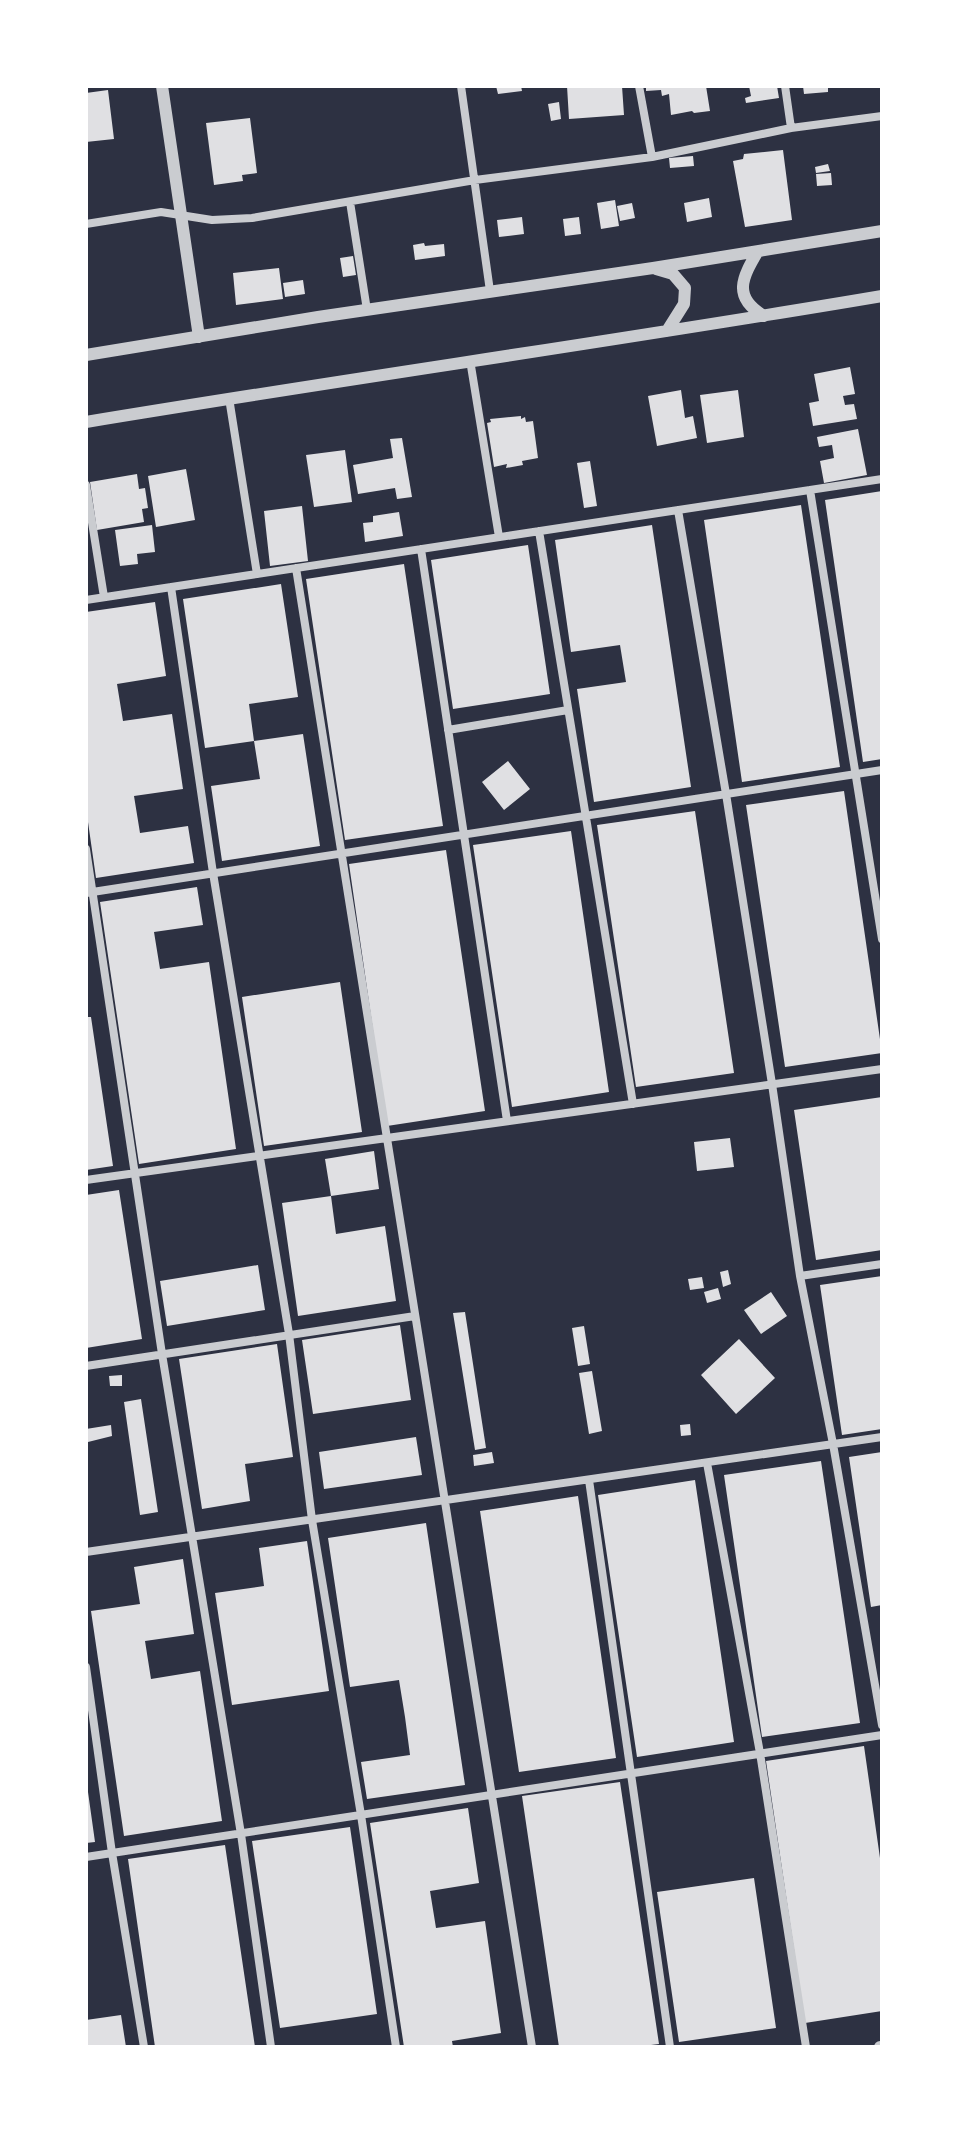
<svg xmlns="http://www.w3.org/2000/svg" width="968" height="2133" font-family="Cabin,sans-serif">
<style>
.building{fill:#e0e0e3}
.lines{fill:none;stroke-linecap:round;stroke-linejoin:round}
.minor{stroke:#caccd0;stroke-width:8}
.tertiary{stroke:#caccd0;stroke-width:12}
</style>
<rect width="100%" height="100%" fill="#2d3142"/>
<path class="building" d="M496,86H521L522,91L498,94Z
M567,86H622L624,115L569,119Z
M646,86H706L710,111L694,113L692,111L671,115L669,94L662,96L661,90L646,91Z
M749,86H777L779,98L746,103L745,98L751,96Z
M803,86H828V92L804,94Z
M108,90L114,139L86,142V93Z
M559,102L561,119L551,121L548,104Z
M250,118L257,173L242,175L243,181L214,185L206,123Z
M783,150L792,220L745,227L733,161L743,159L744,154Z
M693,156L694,166L670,168L669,158Z
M828,164L830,171L816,173L815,167Z
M831,173L832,185L817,186L816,174Z
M709,198L712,217L687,222L684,203Z
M615,200L619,226L601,229L597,203Z
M632,203L635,218L620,221L617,206Z
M522,217L524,234L499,237L497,220Z
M579,217L581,234L565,236L563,219Z
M424,243L425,246L444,244L445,256L415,260L413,245Z
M353,256L356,275L343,277L340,258Z
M279,268L283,299L236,305L233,273Z
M303,280L305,294L285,297L283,283Z
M850,367L855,394L843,396L845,405L854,404L857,419L813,426L809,403L819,401L814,374Z
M681,390L685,418L693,416L697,438L657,446L648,396Z
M738,390L744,437L707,443L700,395Z
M521,416V419L525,417L526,422L533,421L538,458L522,461L523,465L506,468L507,464L494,467L487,423L491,422L490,419Z
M858,429L867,475L824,483L820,461L834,458L832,445L819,447L817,437Z
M402,438L412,497L397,499L395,488L358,494L353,465L393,458L390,439Z
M345,450L352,502L314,507L306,455Z
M590,461L597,506L584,508L577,463Z
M186,469L195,520L156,527L148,476Z
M137,474L139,489L145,488L148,508L142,509L144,522L97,530L90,482Z
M882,491V759L863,762L825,500Z
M801,505L840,767L742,782L704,520Z
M302,506L308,561L270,566L264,511Z
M399,512L403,536L365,542L363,523L373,522V516Z
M152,525L155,552L137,554L138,564L120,566L115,530Z
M652,525L691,787L594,802L577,689L626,682L620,645L571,652L555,540Z
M528,545L550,694L453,709L431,560Z
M404,564L443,826L345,840L306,579Z
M281,584L298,697L249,704L254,741L303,734L320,846L222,861L211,786L260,779L254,741L205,748L183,599Z
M155,602L166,676L117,684L123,721L172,714L183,789L134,796L140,833L188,826L194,863L96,878L86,808V612Z
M508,761L530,789L504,810L482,782Z
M844,791L882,1053L785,1067L746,805Z
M695,811L734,1073L636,1087L597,825Z
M571,831L609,1092L512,1107L473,845Z
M446,850L485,1111L387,1126L349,864Z
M197,887L203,925L154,932L160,969L209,962L236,1149L139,1164L100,902Z
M340,982L362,1132L264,1146L242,997Z
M86,1017H91L113,1166L86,1170Z
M882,1097V1250L816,1260L794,1110Z
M730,1138L734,1167L697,1171L694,1142Z
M374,1151L379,1189L331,1196L325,1159Z
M119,1190L142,1339L86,1348V1195Z
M331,1196L336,1234L385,1226L396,1301L298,1316L282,1203Z
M258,1265L265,1310L167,1326L160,1281Z
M728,1270L731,1284L723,1287L720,1272Z
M882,1276V1429L842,1435L820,1285Z
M702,1277L704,1288L690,1290L688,1279Z
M718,1288L721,1299L707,1303L704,1292Z
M771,1292L787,1316L761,1334L744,1310Z
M465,1312L486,1448L475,1450L453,1313Z
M400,1325L411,1400L313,1414L302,1340Z
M584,1326L590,1364L578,1366L572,1328Z
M739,1339L775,1378L736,1414L701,1375Z
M277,1344L293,1457L245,1464L250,1501L202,1509L179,1359Z
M592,1371L602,1431L589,1434L579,1373Z
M122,1375V1386H110L109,1376Z
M141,1399L158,1512L140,1515L124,1402Z
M690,1424L691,1435L681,1436L680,1425Z
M111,1425L112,1436L88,1442L86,1429Z
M416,1437L422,1475L324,1489L319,1452Z
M492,1452L494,1463L474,1466L473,1455Z
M882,1452V1605L871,1607L849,1457Z
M821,1461L860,1723L762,1737L724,1475Z
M695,1480L734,1742L637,1757L598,1495Z
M578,1496L616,1758L519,1772L480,1511Z
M426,1523L465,1785L367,1799L361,1762L410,1755L405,1717L399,1680L350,1687L328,1538Z
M307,1541L329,1691L232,1705L215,1593L264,1586L259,1548Z
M183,1559L194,1634L145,1641L151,1679L200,1671L222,1821L124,1836L91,1611L140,1604L134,1567Z
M864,1746L882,1872V2011L805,2023L766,1761Z
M620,1782L659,2044L635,2047H559L522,1796Z
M86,1792H88L95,1842L86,1843Z
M468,1808L479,1883L430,1891L436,1928L485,1921L501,2033L452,2041L453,2047H404L370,1823Z
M350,1827L377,2014L280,2028L252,1841Z
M225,1845L255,2047H155L128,1859Z
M754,1878L776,2028L679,2042L657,1892Z
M121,2015L126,2047H86V2020Z"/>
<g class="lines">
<path class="minor" d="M461,86L490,291
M639,86L652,157
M785,86L791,128
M350,202L367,310
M86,224L161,212L212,220L252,218L475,180L652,157L791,128L882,116
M470,360L499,537
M229,398L257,574
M86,485L104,597
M810,490L882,939
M678,510L726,794L772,1084L800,1276L833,1444L882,1725
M539,531L633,1104
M421,549L507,1121
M296,568L532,2047
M171,587L213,873L289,1334L312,1520L361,1815L396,2047
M86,600L882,479
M448,730L568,710
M86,849L162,1354L241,1834L271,2047
M86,893L882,770
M86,1180L882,1069
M800,1276L882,1264
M86,1366L415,1316
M707,1463L760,1753L806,2047
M589,1480L670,2047
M86,1552L882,1437
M86,1667L112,1853L144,2047
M86,1857L882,1735"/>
<path class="tertiary" d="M162,86L199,337
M758,251C742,278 732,297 764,316
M656,269L673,274L685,288L684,304L667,331
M86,355L318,317L653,268L882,231
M86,422C351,378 617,341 882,296
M880,2047H882"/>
</g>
<rect width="968" height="2133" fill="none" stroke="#ffffff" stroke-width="176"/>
</svg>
